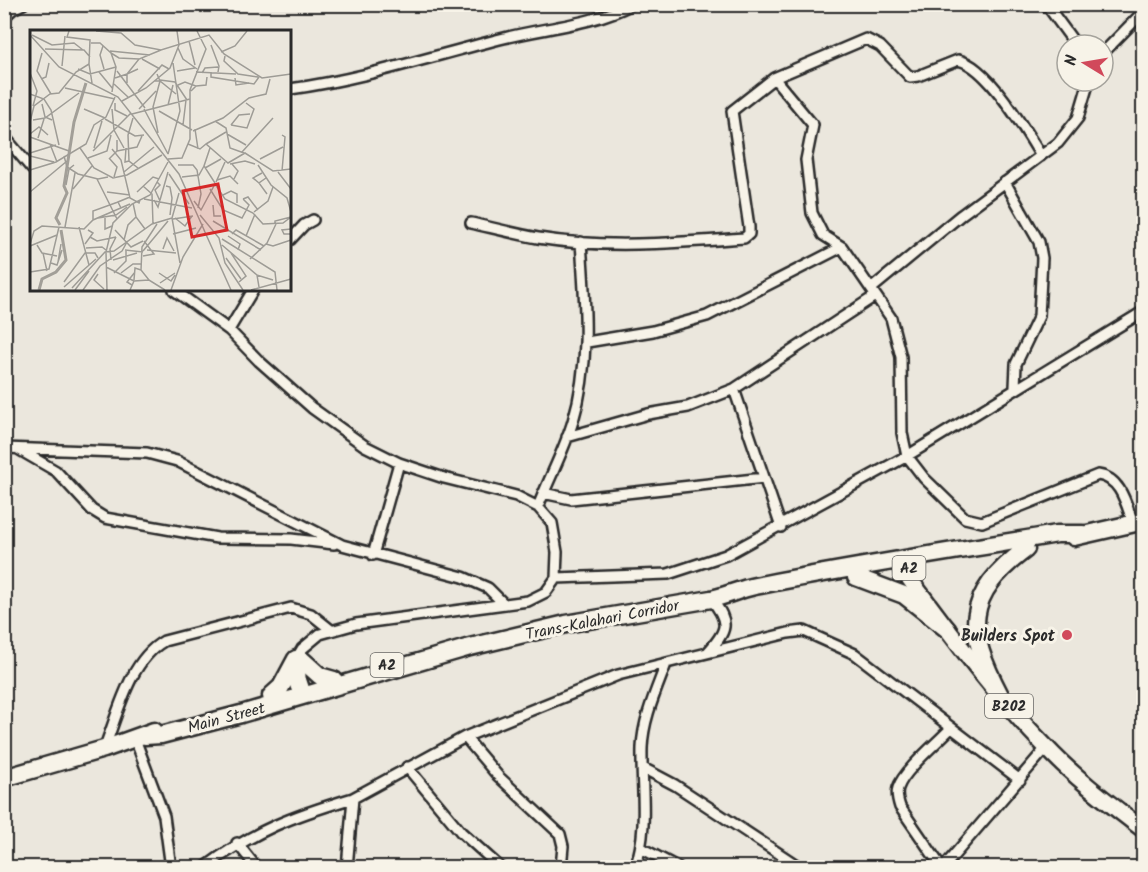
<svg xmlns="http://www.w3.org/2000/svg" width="1148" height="872" font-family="Kalam,sans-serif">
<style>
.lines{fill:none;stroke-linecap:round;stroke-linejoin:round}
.street-casing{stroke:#2b2b2b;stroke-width:14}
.primary-casing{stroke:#2b2b2b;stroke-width:20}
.highway-casing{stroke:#2b2b2b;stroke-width:21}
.street{stroke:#f7f3e8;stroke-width:9}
.primary{stroke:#f7f3e8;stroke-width:15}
.highway{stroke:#f7f3e8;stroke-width:16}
.poi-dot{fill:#d1495b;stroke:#f7f3e8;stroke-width:2}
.labels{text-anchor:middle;stroke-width:6;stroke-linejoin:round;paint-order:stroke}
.shield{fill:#f7f3e8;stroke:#686764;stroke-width:1.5}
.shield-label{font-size:15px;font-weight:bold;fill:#2b2b2b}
.street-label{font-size:16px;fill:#2b2b2b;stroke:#f7f3e8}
.poi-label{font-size:16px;font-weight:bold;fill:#2b2b2b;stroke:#f7f3e8;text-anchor:end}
.inset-river{fill:none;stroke:#a29f98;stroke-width:3}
.inset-road{fill:none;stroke:#9e9c96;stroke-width:1.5}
.view{fill:#d62828;fill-opacity:0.15;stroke:#d62828;stroke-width:3}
.inset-edge{fill:none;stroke:#2b2b2b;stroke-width:3}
</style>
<rect width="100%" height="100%" fill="#ebe7dd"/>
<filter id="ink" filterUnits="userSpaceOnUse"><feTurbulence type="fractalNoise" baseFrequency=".0167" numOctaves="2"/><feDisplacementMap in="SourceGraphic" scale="12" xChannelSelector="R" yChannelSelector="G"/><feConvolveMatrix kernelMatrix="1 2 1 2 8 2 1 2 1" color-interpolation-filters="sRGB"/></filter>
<g filter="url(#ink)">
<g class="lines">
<g class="street-casing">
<path id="street" d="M1046,4L1076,45
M4,17L13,9L23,4
M1103,53L1144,11
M774,78L813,125L806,160L812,213L823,235L842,247L891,318L901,357L902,433L907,456L924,478L965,518L982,522L1098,475C1121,478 1126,504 1133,523
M290,89C362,79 433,56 504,38C547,27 592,25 632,4
M4,136L32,169
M1005,182L1039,242L1042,258L1039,316L1016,364L1015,387
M471,223C493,228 516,234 538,238C605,249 677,243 744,238L749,234V227L732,111L774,78L866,39L880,46L910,77L918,76L958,60C987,65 1026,131 1041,156
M290,240L304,225L313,220
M871,289L961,215L1058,143L1078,118L1089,81
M174,290L229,330L259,361L312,408L365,446L399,463L444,478L516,496L538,507L552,523L557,552L556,578L546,592L528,601L356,624L320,634L302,649L296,659L293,680L299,698
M229,330L253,290
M587,342L653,331L707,316L842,247
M734,389L781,527
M567,437L648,414L688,407L734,389L875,296
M4,448L147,453L177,461L342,545L463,577L488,588L504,604
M18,449L56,471L92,510L105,518L217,538L291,539L334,544
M543,493L571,499L764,478
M538,507C549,478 564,451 573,421C591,362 585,303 581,242
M373,555L399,463
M556,578L668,574L726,555L907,456L1144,311
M707,653C727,631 731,623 711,599
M300,658L301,678L307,696
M465,737L498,776L560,834L563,846L561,868
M135,739L164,816L171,868
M104,749C118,714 129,661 164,641L291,608L311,614L331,630
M407,767L461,832L501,868
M643,768L675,785L801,868
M237,843L257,868
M641,848L679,868
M204,868C255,830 293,816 353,798
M347,868L353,798L465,737L618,675L788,633L804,631L855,654L1020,780
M635,868C649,828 641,789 642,748C643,719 656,691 666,664
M942,868L900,807C898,801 896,794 898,788C904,770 937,743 950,729
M943,868L1046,748"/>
</g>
<g class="primary-casing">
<path id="primary" d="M896,561C944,624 990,690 1046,747C1075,778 1110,804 1144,830"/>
</g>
<g class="highway-casing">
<path id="highway" d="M1074,537L1144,521
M856,577L904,595L947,629
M300,658L320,676L334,680
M1000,695C966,630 963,596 1026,549
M271,696L281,687L296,659
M145,736L161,735L241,714L470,647L566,624L711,599C726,596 740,589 755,586C855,566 956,551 1057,534H1083
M4,778L104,749L154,731"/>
</g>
<use href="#street" class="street"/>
<use href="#primary" class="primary"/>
<use href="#highway" class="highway"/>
</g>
</g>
<circle class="poi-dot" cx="1067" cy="635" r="6"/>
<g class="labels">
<g class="shield">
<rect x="892.5" y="556" width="33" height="24" rx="4.5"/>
<rect x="370.5" y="653" width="33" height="24" rx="4.5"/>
<rect x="985" y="694" width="48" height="24" rx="4.5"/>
</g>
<g class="shield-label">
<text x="909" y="573">A2</text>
<text x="387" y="670">A2</text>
<text x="1009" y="711">B202</text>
</g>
<g class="street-label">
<text transform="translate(602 619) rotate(-11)" y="6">Trans-Kalahari Corridor</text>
<text transform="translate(226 717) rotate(-15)" y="6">Main Street</text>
</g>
<g class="poi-label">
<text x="1055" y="641">Builders Spot</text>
</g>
</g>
<g transform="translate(30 30)">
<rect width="261" height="261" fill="#ebe7dd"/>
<path class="inset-river" d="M30,195L26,188L37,163L34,156L44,92L56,53M9,260L12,249L26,242L36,230L31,200"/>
<path class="inset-road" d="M39,1L37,7L60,10L59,34M66,1L91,3L105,15L131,20L179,5L194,24L232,48L261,44M0,5L29,37L88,67L149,144L175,202M2,5L22,15L44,13L53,20M159,11L165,35M61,13H70L81,23L86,37L82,62M181,15L189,36L188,42M73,16L70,25L74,39M148,18L153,29L167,39M15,19L54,20L60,27M80,21L120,25M191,22L205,16L217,1M12,23L7,41L21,64M81,23L89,28L109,29M195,26L194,31L208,44L228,47M112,29L130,39M59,34L62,53M32,36L35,6M48,39L60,44L86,37M87,41L115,78M147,41L165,38M69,42L83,59M166,42L206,44M181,42V47L224,54L229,47M0,43L7,61L3,76M172,43L175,38L188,37M127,44L130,51L123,77L128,103M85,48L97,44L109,29L131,20M205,48L206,55L219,53M11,49L16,47L19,33M130,50L145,52L157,70M124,51H130L146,64M97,53V44L108,39M84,54L98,67M148,55L155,52L166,56L161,61M166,56L176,55L177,47M35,58L85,69M108,61L132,35L139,39M0,64L14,69L21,80L29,115M92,71L116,58L140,38L149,15L147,1M85,73V80L97,86M12,74L15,87L22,90M138,75L143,55M54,79L75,88M82,79L84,100L94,118M109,79L126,61M114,79L138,124M129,81L162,100M102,84L160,69M103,88L98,105L99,131L108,138M75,89L105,106L114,105M3,90L15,88L49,63M185,91L196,98L200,118L214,123M0,92L4,76L20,64L29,63L46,42L59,34M153,95L156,70M201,95L217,98L224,79L216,73M201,95L209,85L220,84M165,99L168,119M163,101L193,88L219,68L236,64L240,49M0,104L9,97L18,105M197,104L216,115M0,107L39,121M8,108L14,89M20,114L27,132M158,114L170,119L176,114L198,133L215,123L243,141L261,139M176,114L196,102M50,118L64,138L83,148L97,145L132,125M64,118L72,91M96,118L95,132L99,131M180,118L174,136L185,153M82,119L91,130L100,168L109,173L110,170M63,121L101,83M87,121L107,117L112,106M212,122L243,88M0,123L26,115M138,124L150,81L143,33M0,126L24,132M34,126L37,137L48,144L68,149L78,147M58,128L77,121L81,105M79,128L87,137L84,147M79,129L87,121V110M138,129L152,128L160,109V60L176,19L167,1M230,129L253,117M200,134L215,131L225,134M202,134L208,141L204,149M148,135H163L167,140L171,164L168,178M228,135L241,155L257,168L261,182M175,138L191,129M0,140L26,132L56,114L64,95L76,87L85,67M252,141L255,107L252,105M94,142L124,117M248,142L261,159M139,144L159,174M152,147L169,145L174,136M236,148L229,153L237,164M67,149L87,189M187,150L200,146L208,154M127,152L130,155L125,160L130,171M186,152L195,132M229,153L223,148L232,143M36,155L39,139L44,135M113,156L122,164L123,194M136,156L140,157L142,168L140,185M43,159L62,136M180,159L193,180L212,188L219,175L213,169M0,162L37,131M77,162L100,165M107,162L123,147L129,149M149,163L142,188L150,233M193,165L201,161L207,164V173M114,169L162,178M213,169L218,167L228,180M124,170L128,177L138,142M164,171L171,180L185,154L195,169L223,183L233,194L253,193L261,187M103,173L106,187L115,199M183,175L184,186H191M91,178L88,172L100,167M224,182L238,171L243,157M170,185L189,208L195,233L213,260M68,188L86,185L97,177M75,188V199L82,196M145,188L155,196L162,186M143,189L163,186M63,190V181L88,172M183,191L231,220M245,194V191L261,187M35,197L45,143M49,197L59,235M261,199L252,200L254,204H261M85,200L101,217L113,211M174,200L201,260M143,204L166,198M202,204L206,200L234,216M198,206L210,214L208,220M216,206L225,184M60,207L67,211L86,207M192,209L245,242L247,260M94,210L98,195L106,187M0,214L4,201L12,196L54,199L63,190L100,174M55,214L63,203L58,200M236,214L243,216L261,210M7,215L12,223L27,226M192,215L227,245M0,216L27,205M56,218L72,217L76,220M133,219L137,208L144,221M95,220L113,222M117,220L146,223M113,221L138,191M13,223L17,241M201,223L216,246L209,252M113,226L124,224L114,211M196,228L211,249M220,229L237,213L246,194M81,230L80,219L86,207M83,230L107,223M28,232L31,214M21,233L27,235L32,220M76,237L104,251M0,242L19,239L29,197M84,243L96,231V220M91,243L103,234H112M129,243L141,251L145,245M68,244L64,250L74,259M104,250L105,238L111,240M119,250L111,240L112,217L127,194M34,252L55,223H65L68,228M130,253L145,243M102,255L97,252L105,242M34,257L66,229M229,257L227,245L243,250M42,258L75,222L84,221L122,194L142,188M45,260L59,241M53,260L70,236L92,221L97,212M77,260L76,222L83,193L102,174L120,165L138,132M100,260L104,251L119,250L135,260M141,260L153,227L173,194M221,260L261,249"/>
<path class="view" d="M188,154L197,200L162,207L153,161Z"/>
<rect width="261" height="261" class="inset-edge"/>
</g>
<rect width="1148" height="872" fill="none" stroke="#f7f3e8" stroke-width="24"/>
<rect x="12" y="12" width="1124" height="848" fill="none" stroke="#2b2b2b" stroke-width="2" filter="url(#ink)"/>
<g transform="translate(1085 63) rotate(281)"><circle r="28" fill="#f7f3e8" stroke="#a5a39c" stroke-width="1.5"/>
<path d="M0-4.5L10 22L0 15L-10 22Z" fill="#d1495b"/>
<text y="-9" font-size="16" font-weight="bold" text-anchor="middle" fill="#2b2b2b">N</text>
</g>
</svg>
